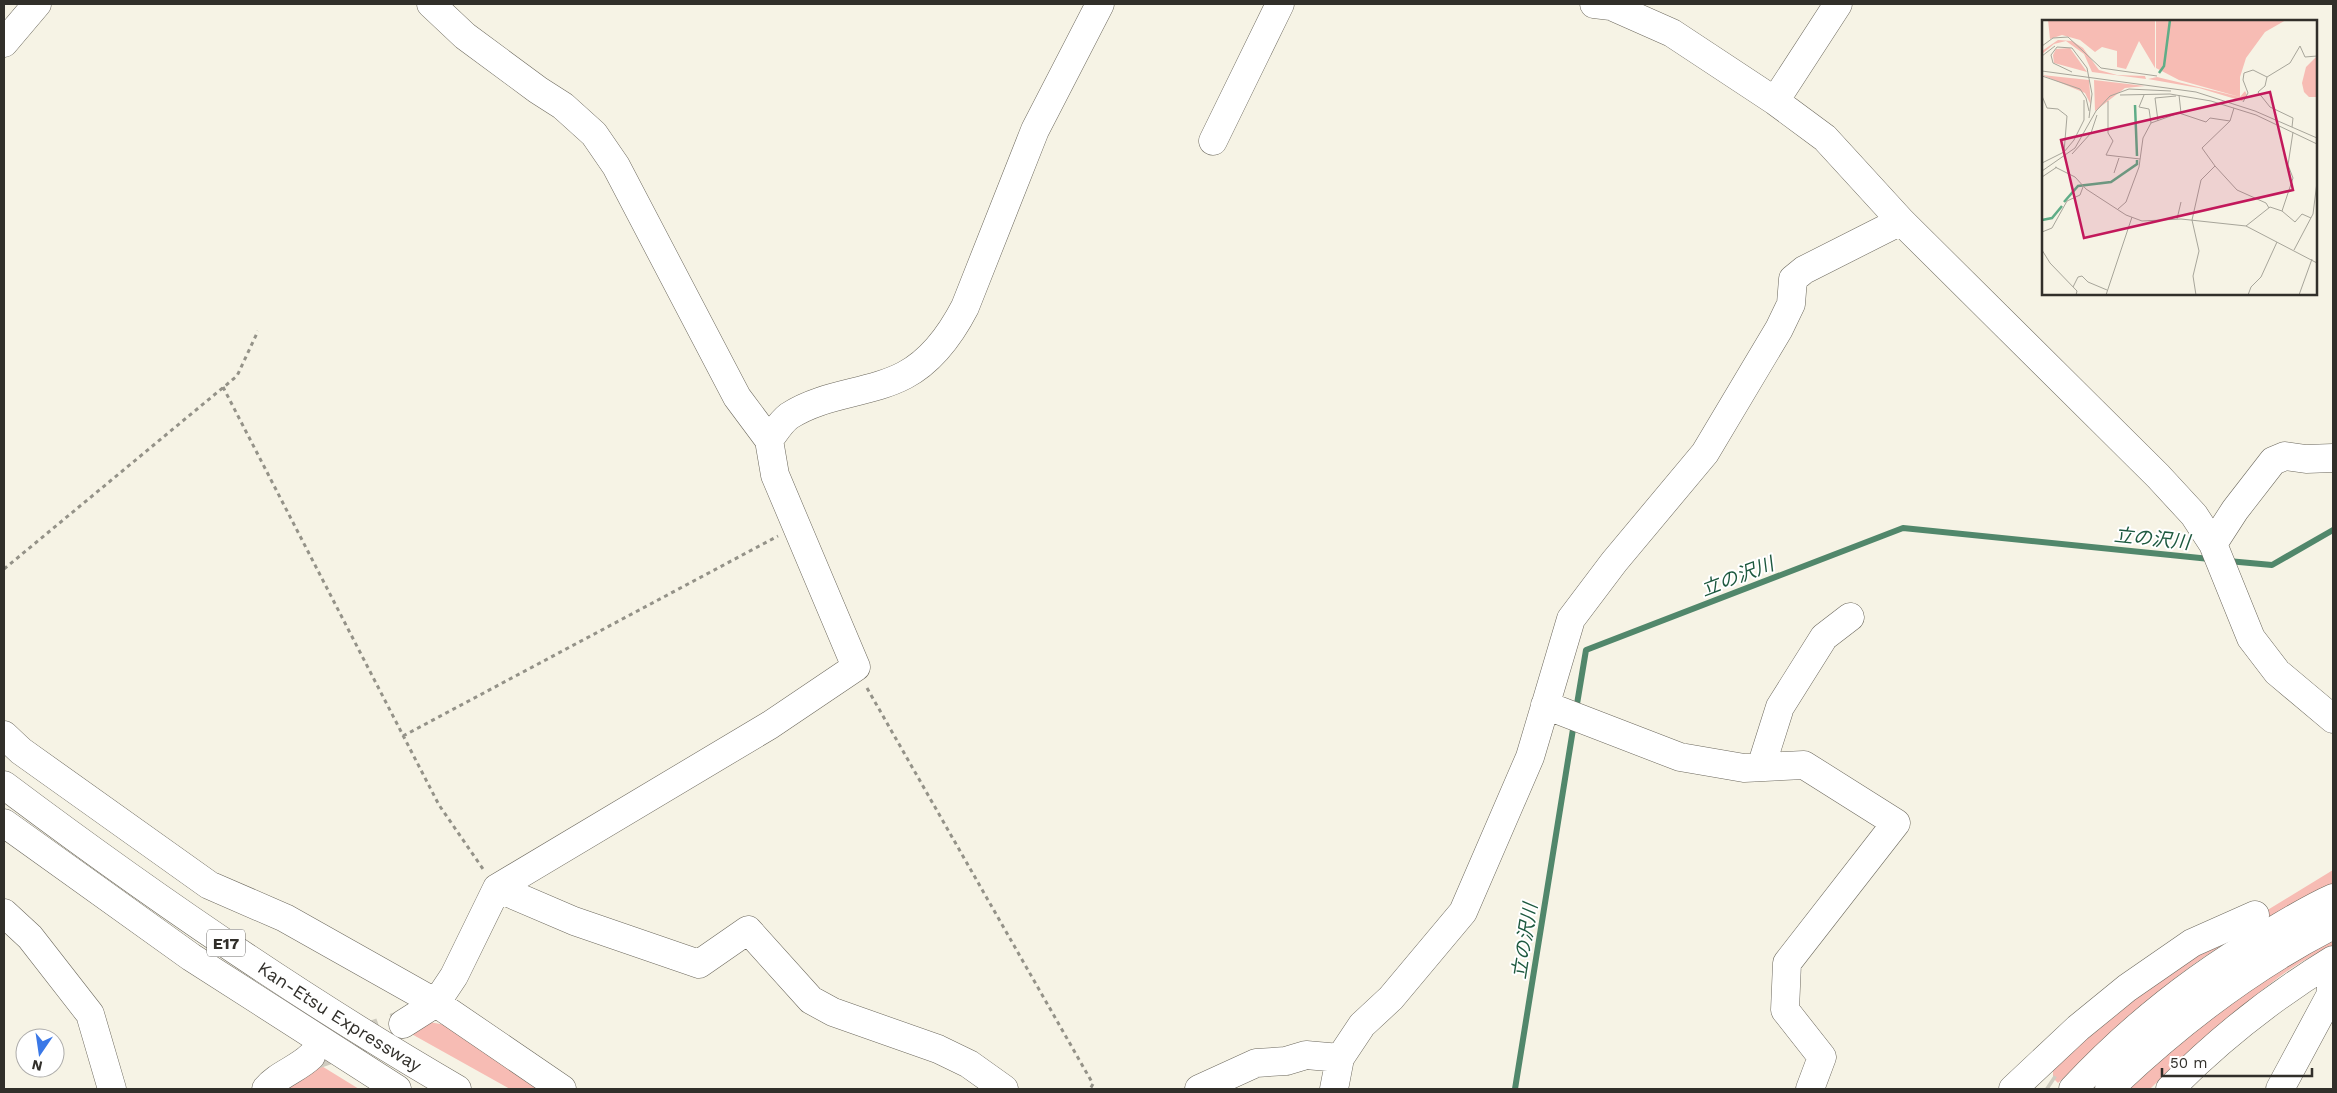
<svg xmlns="http://www.w3.org/2000/svg" width="2337" height="1093" font-family="'Work Sans','Noto Sans JP',sans-serif">
<style>
.green{fill:#f7bcb4}
.lines{fill:none;stroke-linecap:round;stroke-linejoin:round}
.stream{stroke:#51876b;stroke-width:6}
.minor-tunnel{stroke:#cfccc0;stroke-width:28;stroke-dasharray:28 14;stroke-linecap:butt}
.minor-casing{stroke:#6c685d;stroke-width:29}
.highway-casing{stroke:#6c685d;stroke-width:29}
.path{stroke:#949288;stroke-width:3;stroke-dasharray:4 4;stroke-linecap:butt}
.minor{stroke:#fff;stroke-width:28}
.highway{stroke:#fff;stroke-width:28}
.labels{text-anchor:middle;stroke-width:4;stroke-linejoin:round;paint-order:stroke}
.shield{fill:#fff;stroke:#6f6d6a;stroke-width:1}
.shield-label{font-size:16px;font-weight:bold;fill:#312f2a}
.street-label{font-size:18px;fill:#312f2a;stroke:#fff}
.water-label{font-size:19px;font-style:italic;fill:#1d593f;stroke:#fff}
.inset-river{fill:none;stroke:#5fad87;stroke-width:2.5}
.inset-road{fill:none;stroke:#a7a59a;stroke-width:1}
.view{fill:#c2185b;fill-opacity:0.15;stroke:#c2185b;stroke-width:2.5}
.inset-edge{fill:none;stroke:#312f2a;stroke-width:2.5}
</style>
<rect width="100%" height="100%" fill="#f6f3e5"/>
<path class="green" d="M2333,870V884C2285,907 2237,934 2194,964C2145,999 2102,1043 2058,1083L2053,1078V1061L2129,998L2197,953Z
M2333,940V947C2301,958 2276,979 2250,1000C2214,1028 2181,1057 2150,1089H2127L2184,1038L2283,966Z
M429,1022L446,1025L545,1089H510L408,1032Z
M320,1065L359,1089H283Z"/>
<g class="lines">
<path class="stream" d="M2228,561L2272,565L2333,530
M1576,710L1586,650L1903,528L2210,559
M1515,1089L1574,723"/>
<path class="minor-tunnel" d="M315,1055L403,1024
M2046,1087L2049,1089"/>
<g class="minor-casing">
<path id="minor" d="M431,4L465,36L538,90L563,106L594,134L616,166L737,397L769,440
M1594,4L1611,6L1672,33L1775,101L1825,138L1901,221L2158,476L2194,515L2213,544L2251,638L2277,672L2333,719
M4,43L37,4
M1775,101L1838,4
M1213,141L1280,4
M2213,544L2235,510L2273,461L2285,456L2306,459L2333,458
M1545,705L1680,757L1744,768L1804,765L1896,823L1787,963L1785,1010L1822,1057L1810,1089
M4,735L21,751L209,885L285,918L436,1003L562,1089
M1761,767L1780,707L1824,637L1850,617
M497,888L574,921L699,964L748,930L811,1000L833,1012L938,1049L969,1064L1004,1089
M4,913L30,937L90,1014L112,1089
M403,1024L436,1003L454,976L497,888L770,725L856,667L775,475L769,440C775,432 781,422 789,416C824,393 869,394 905,375C933,360 951,334 965,307L1035,130L1100,4
M266,1089C277,1075 298,1069 311,1056
M1199,1089L1256,1063L1286,1061L1306,1055L1340,1058
M1334,1089L1340,1058L1362,1025L1391,998L1463,912L1530,757L1571,619L1614,562L1705,453L1779,329L1791,304L1793,279L1804,270L1901,221
M2013,1089L2078,1028L2127,988L2192,943L2255,915
M2170,1089C2218,1040 2274,996 2333,960
M2280,1089L2330,996L2333,969"/>
</g>
<g class="highway-casing">
<g id="highway">
<path id="s1" d="M4,785C149,894 300,998 457,1089"/>
<path d="M4,823L191,957L397,1089"/>
<path d="M2073,1089C2130,1028 2194,977 2266,935C2288,922 2310,908 2333,898"/>
<path d="M2109,1089C2177,1024 2249,968 2333,925"/>
</g>
</g>
<path class="path" d="M223,387L439,805L483,869
M4,569L237,376L258,331
M867,688L1093,1084L1090,1089
M403,736L778,536"/>
<use href="#minor" class="minor"/>
<use href="#highway" class="highway"/>
</g>
<g class="labels">
<rect class="shield" x="207" y="929.5" width="38" height="27" rx="4"/>
<g class="shield-label">
<text x="226" y="949">E17</text>
</g>
<g class="street-label">
<text dy="6" stroke="none"><textPath href="#s1" startOffset="408">Kan-Etsu Expressway</textPath></text>
</g>
<g class="water-label">
<text transform="translate(2152 538) rotate(6)" y="7">立の沢川</text>
<text transform="translate(1737 576) rotate(-21)" y="7">立の沢川</text>
<text transform="translate(1524 941) rotate(-81)" y="7">立の沢川</text>
</g>
</g>
<g transform="translate(2042 20)">
<rect width="275" height="275" fill="#f6f3e5"/>
<path d="M6,0H113V48L97,21L84,49L75,47V31L60,27L53,32L38,20L20,15L8,19ZM114,0H244L223,12L204,38L198,57V77L203,71L205,75L200,81L157,68L106,59L115,57L198,77L137,60L114,48ZM16,20L30,21L41,28L57,50L75,55L103,56L104,59L50,52L42,34L24,21L12,24L0,34V31ZM28,28L45,52L12,43L11,35L14,29ZM275,36V77H267L262,72L260,63L264,47ZM0,55L47,60L49,85L43,73ZM52,60L103,66L83,68L53,91Z" fill="#f7bcb4"/>
<path class="inset-river" d="M117,53L122,46L128,0M93,85L95,136M22,182L36,166L69,162L95,144V140M0,200L10,198L20,186"/>
<path class="inset-road" d="M0,26L11,18L26,17L59,48L115,56M0,36L13,26M0,51L154,72L213,91L275,118M30,52L11,43L9,35L15,27L30,28L45,48L50,74L47,98M0,56L38,69L44,78L47,91M225,57L223,66L216,72L228,87L251,98L250,107M225,57L248,43L258,26L263,37L275,36M78,75L128,74L169,81L214,95L275,124M137,75L139,93M0,76L5,88L16,89L25,96L22,132M66,81V113L71,121L64,135L98,139M201,82L206,73L201,60L202,53L211,50L225,57M116,101L113,78L134,76M109,103L137,93L164,102L168,98L188,101M30,134L49,113L55,95M0,143L22,132L32,120L42,100V80M173,146L195,170L224,183L227,188M13,147L33,157L44,169L84,195L100,201L139,199L204,206L275,243M0,151L33,128L54,91L68,76L87,69L129,71M72,153L77,138M0,157L15,147M76,189L84,182L97,147L101,118L109,103L107,89L97,87L102,75M240,191L251,158L246,145L251,112M135,199L139,182M204,206L228,187L240,191L253,202L260,194L269,198M0,212L10,208L25,181L38,175L41,167M0,230L8,243L35,271L34,275M252,230L271,194L275,162M31,267L36,257L40,256L46,262L65,270M64,275L90,197M154,275L151,256L157,231L150,200L159,160L173,146L160,128L188,101L192,88M206,275L209,267L219,257L235,222M257,275L270,239"/>
<path class="view" d="M228,72L251,170L42,218L19,120Z"/>
<rect width="275" height="275" class="inset-edge"/>
</g>
<rect width="2337" height="1093" fill="none" stroke="#312f2a" stroke-width="10"/>
<g transform="translate(40 1053) rotate(193)"><circle r="24" fill="#ffffff" stroke="#adacaa"/>
<path d="M0-4L9 19L0 12L-9 19Z" fill="#3a78e7"/>
<text y="-8" font-size="14" font-weight="bold" text-anchor="middle" fill="#312f2a">N</text>
</g>
<path d="M2162 1068v8h150v-8" fill="none" stroke="#312f2a" stroke-width="2.5"/>
<text x="2170" y="1068" font-size="15" fill="#312f2a" stroke="#ffffff" stroke-width="4" paint-order="stroke">50 m</text>
</svg>
